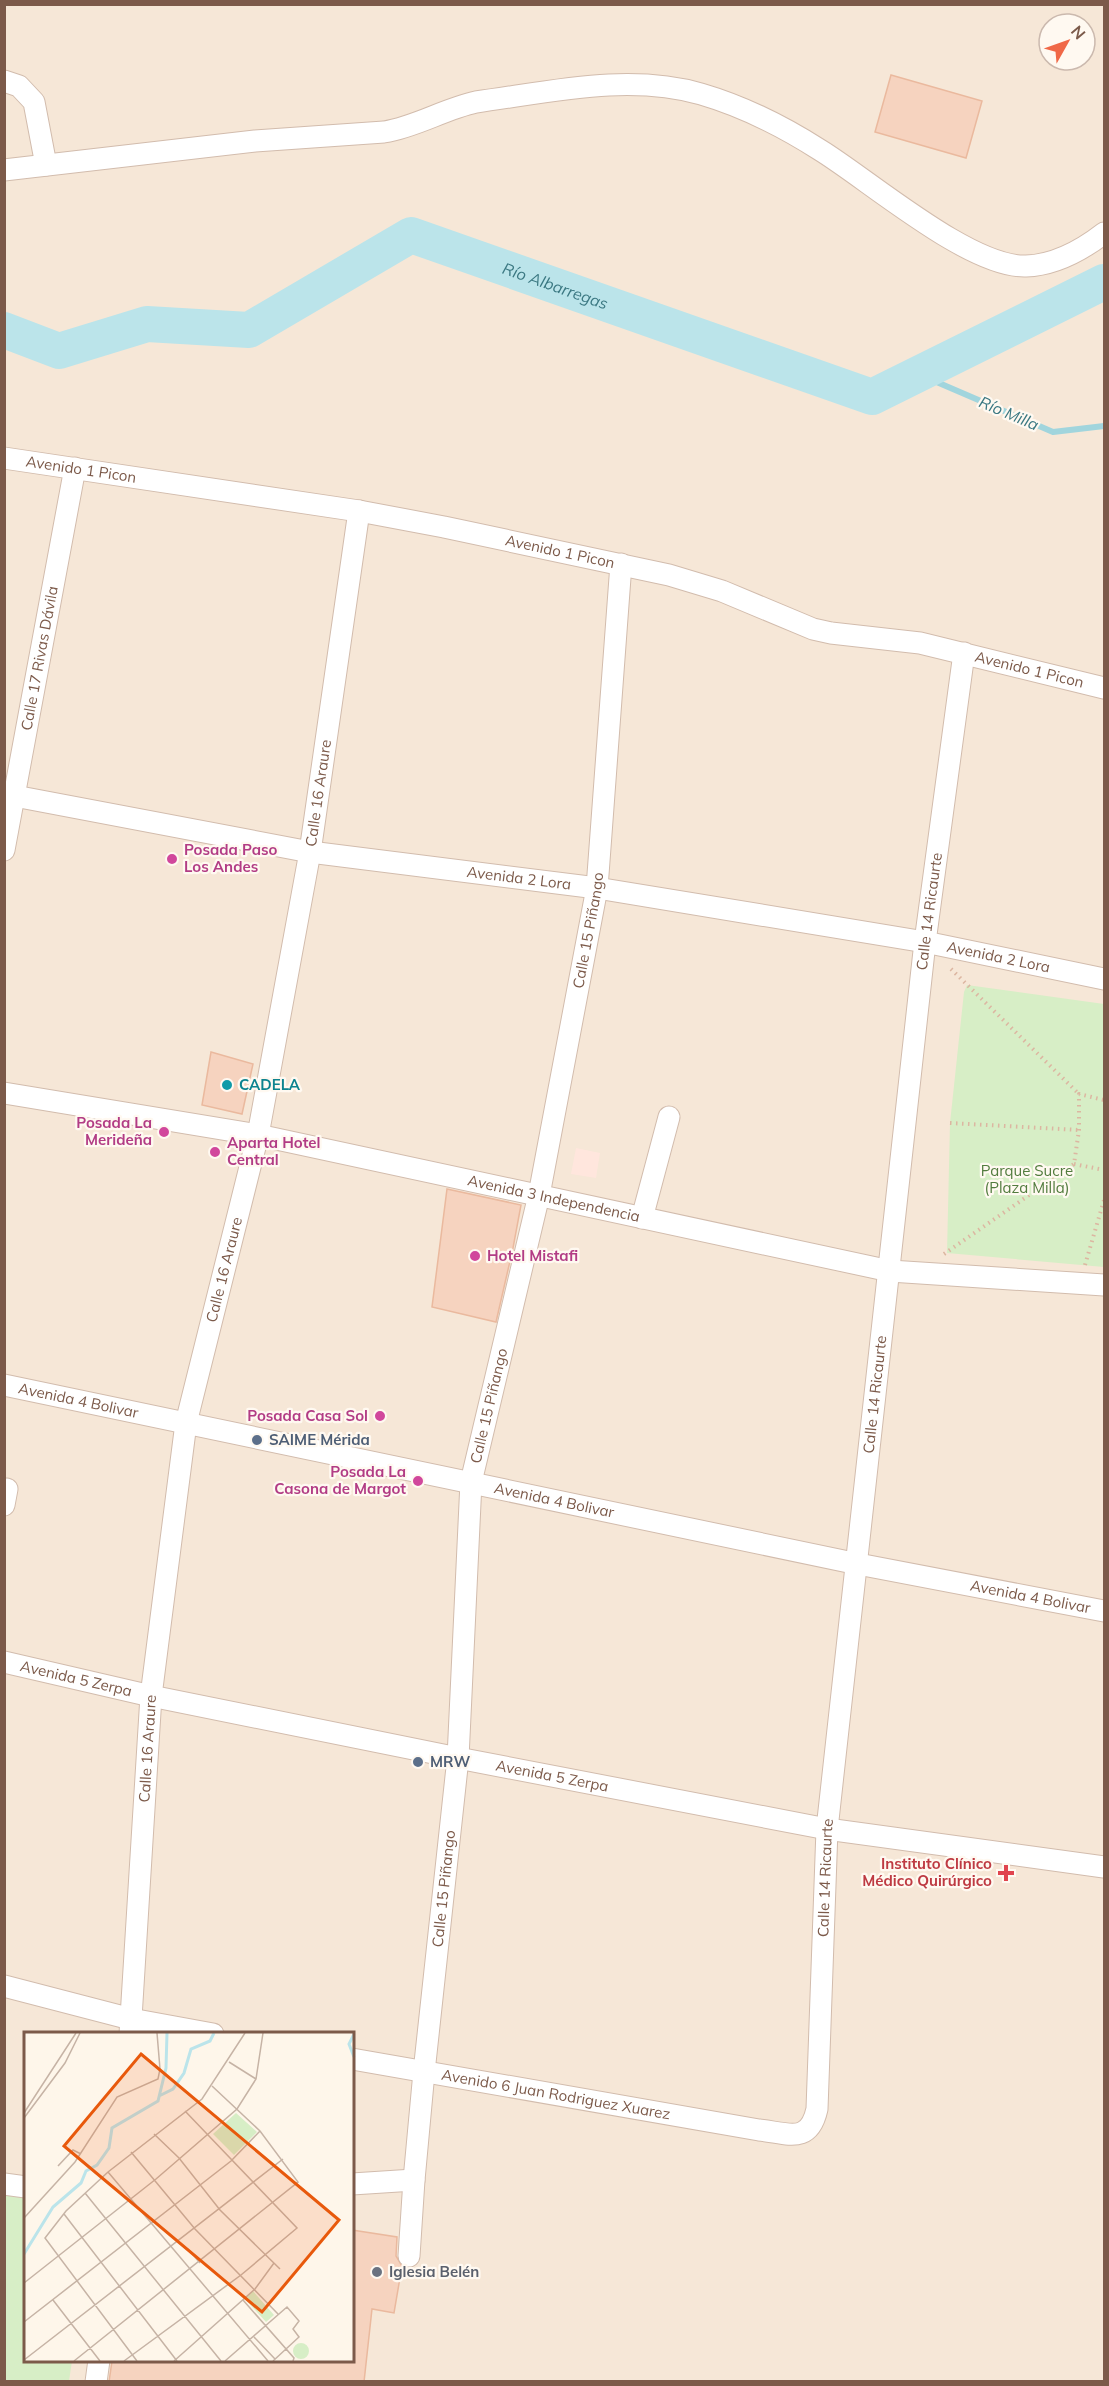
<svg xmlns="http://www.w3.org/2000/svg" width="1109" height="2386" font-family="Mulish,sans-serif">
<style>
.residential{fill:#f6e7d7;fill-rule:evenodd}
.commercial{fill:#ffe6dd}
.green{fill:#d7eec6}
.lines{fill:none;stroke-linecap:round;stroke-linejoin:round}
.stream{stroke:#a1d5dd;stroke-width:6}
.river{stroke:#bbe4ea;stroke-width:36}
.building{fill:#f6d3bf;stroke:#eab99e;stroke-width:1.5}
.minor-casing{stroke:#d2bcad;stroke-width:23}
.path{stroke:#dcb6a1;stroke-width:4;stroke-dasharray:1.5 4.5;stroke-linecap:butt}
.minor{stroke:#fff;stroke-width:21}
.hotel-dot{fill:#d1479c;stroke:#fff9f1;stroke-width:2}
.culture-dot{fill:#0f9aa8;stroke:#fff9f1;stroke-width:2}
.service-dot{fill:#5c6f8a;stroke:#fff9f1;stroke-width:2}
.health-dot{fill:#e0444e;stroke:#fff9f1;stroke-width:2}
.worship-dot{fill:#6b7280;stroke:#fff9f1;stroke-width:2}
.labels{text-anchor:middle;stroke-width:4.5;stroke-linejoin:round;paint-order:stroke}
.street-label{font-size:15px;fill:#7c5a4a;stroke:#fff9f1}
.hotel-label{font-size:15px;font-weight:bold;fill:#b23c85;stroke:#fff9f1;text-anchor:start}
.culture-label{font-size:15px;font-weight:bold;fill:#0d838f;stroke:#fff9f1;text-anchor:start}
.park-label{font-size:15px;fill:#527c3e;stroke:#fff9f1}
.service-label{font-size:15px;font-weight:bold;fill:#4e5e75;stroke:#fff9f1;text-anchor:start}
.health-label{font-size:15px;font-weight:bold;fill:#be3a42;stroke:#fff9f1;text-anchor:end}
.worship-label{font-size:15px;font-weight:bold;fill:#5b616d;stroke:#fff9f1;text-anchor:start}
.water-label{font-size:16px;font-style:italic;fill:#3b7882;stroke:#fff9f1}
.inset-river{fill:none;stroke:#bbe4ea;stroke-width:3}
.inset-road{fill:none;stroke:#c6b3a5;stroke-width:1.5}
.view{fill:#e8590c;fill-opacity:0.15;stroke:#e8590c;stroke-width:3}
.inset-edge{fill:none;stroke:#7c5a4a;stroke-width:3}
</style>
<rect width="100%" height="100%" fill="#fef6ea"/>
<path class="residential" d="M5,5H1104V2381L5,2382ZM1049,24H1085V60H1049ZM26,2034H352V2360H26Z"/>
<path class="commercial" d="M576,1148L600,1153L596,1178L571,1174Z"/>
<path class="green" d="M967,985L1104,1004V1267L947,1253L950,1123L964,992Z
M4,2192L25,2195L26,2360L72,2361L69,2381H5Z"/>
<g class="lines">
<path class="stream" d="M918,374L1053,432L1104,426"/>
<path class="river" id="s1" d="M4,330L59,351L147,324L249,330L411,235L872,397L1104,282"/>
</g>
<path class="building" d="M891,75L982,101L966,158L875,132Z
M211,1052L253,1064L242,1114L202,1105Z
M447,1189L521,1205L513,1248L496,1322L432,1307Z
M352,2230L397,2237L396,2256L402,2266L394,2313L372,2309L364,2382H109L112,2361H352Z"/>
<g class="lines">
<g class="minor-casing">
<g id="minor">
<path d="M4,81L19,86L34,102L46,165"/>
<path d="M4,170L255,141L384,132C416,127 444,109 476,102C550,92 628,73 701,94C742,106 784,127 820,150C869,180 970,268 1026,266C1055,265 1082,250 1104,233"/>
<path id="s2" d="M4,458L359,511L444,527L669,575L722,591L813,629L831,633L920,643L1104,688"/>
<path id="s3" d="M4,794L310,852L597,888L925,942L1104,979"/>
<path id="s4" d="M4,850L75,468"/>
<path id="s5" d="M4,1093L258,1135L890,1271L1104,1285"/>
<path d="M642,1218L669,1117"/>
<path id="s6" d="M4,1385L858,1564L1104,1611"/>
<path d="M4,1505L7,1489"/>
<path id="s7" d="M4,1662L151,1696L458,1758L827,1829L1104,1867"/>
<path d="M4,1986L131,2019L213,2034"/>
<path id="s8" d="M130,2034L151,1696L186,1423L258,1135L310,852L359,511"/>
<path id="s9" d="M352,2059L759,2130C788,2133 809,2145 817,2109L827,1829L925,942L964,653"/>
<path d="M4,2184L26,2187"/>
<path d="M352,2184L414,2180"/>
<path id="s10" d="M409,2256L414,2180L424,2072L458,1758L471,1482L539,1195L597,888L621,564"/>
<path d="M96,2382L99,2360"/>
</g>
</g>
<path class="path" d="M951,969L1079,1094
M950,1123L1079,1130
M1074,1164L1104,1170
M944,1254L1074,1164L1079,1130V1094L1104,1100
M1085,1265L1104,1200"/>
<use href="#minor" class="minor"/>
</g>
<g class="hotel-dot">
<circle cx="172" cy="859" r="6"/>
<circle cx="164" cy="1132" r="6"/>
<circle cx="215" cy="1152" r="6"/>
<circle cx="475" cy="1256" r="6"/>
<circle cx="380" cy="1416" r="6"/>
<circle cx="418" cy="1481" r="6"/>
</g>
<circle class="culture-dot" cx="227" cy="1085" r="6"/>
<g class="service-dot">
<circle cx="257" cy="1440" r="6"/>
<circle cx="418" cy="1762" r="6"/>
</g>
<path class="health-dot" d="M1003 1864h6v6h6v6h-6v6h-6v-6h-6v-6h6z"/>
<circle class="worship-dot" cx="377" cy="2272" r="6"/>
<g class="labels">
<g class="street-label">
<text dy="5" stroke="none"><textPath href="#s2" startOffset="78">Avenido 1 Picon</textPath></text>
<text dy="5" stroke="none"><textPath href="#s2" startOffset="564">Avenido 1 Picon</textPath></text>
<text dy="5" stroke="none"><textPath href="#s4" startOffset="195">Calle 17 Rivas Dávila</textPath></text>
<text dy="5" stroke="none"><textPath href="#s2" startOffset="1050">Avenido 1 Picon</textPath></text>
<text dy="5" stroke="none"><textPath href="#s8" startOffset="1258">Calle 16 Araure</textPath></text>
<text dy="5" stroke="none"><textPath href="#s3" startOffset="522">Avenida 2 Lora</textPath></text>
<text dy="5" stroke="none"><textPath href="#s9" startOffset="1689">Calle 14 Ricaurte</textPath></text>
<text dy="5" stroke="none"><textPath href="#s10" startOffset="1341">Calle 15 Piñango</textPath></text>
<text dy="5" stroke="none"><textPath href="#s3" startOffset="1008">Avenida 2 Lora</textPath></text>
<text dy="5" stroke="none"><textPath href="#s5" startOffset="560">Avenida 3 Independencia</textPath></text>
<text dy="5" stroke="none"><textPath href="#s8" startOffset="772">Calle 16 Araure</textPath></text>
<text dy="5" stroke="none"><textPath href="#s9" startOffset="1203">Calle 14 Ricaurte</textPath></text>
<text dy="5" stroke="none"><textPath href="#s6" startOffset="76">Avenida 4 Bolivar</textPath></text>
<text dy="5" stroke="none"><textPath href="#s10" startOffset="855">Calle 15 Piñango</textPath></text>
<text dy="5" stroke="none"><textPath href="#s6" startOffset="562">Avenida 4 Bolivar</textPath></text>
<text dy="5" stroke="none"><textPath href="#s6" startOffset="1048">Avenida 4 Bolivar</textPath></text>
<text dy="5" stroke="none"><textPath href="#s7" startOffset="74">Avenida 5 Zerpa</textPath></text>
<text dy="5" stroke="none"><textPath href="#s8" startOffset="286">Calle 16 Araure</textPath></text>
<text dy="5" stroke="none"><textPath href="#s7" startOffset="560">Avenida 5 Zerpa</textPath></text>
<text dy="5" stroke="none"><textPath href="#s9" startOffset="717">Calle 14 Ricaurte</textPath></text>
<text dy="5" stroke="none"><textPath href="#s10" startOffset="369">Calle 15 Piñango</textPath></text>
<text dy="5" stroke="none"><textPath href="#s9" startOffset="207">Avenido 6 Juan Rodriguez Xuarez</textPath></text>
</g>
<g class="hotel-label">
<text x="184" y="855">Posada Paso<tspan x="184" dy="17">Los Andes</tspan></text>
<text x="152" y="1128" text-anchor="end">Posada La<tspan x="152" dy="17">Merideña</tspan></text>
<text x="227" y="1148">Aparta Hotel<tspan x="227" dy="17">Central</tspan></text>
<text x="487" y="1261">Hotel Mistafi</text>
<text x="368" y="1421" text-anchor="end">Posada Casa Sol</text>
<text x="406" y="1477" text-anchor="end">Posada La<tspan x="406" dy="17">Casona de Margot</tspan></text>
</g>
<g class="culture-label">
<text x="239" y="1090">CADELA</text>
</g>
<g class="park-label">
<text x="1027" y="1176">Parque Sucre<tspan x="1027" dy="17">(Plaza Milla)</tspan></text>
</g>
<g class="service-label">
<text x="269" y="1445">SAIME Mérida</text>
<text x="430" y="1767">MRW</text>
</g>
<g class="health-label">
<text x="992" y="1869">Instituto Clínico<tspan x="992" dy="17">Médico Quirúrgico</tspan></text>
</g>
<g class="worship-label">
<text x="389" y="2277">Iglesia Belén</text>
</g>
<g class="water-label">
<text dy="6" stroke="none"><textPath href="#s1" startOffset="594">Río Albarregas</textPath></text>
<text transform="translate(1009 413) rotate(23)" y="6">Río Milla</text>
</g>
</g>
<g transform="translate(24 2032)">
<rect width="330" height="330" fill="#fef6ea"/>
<path d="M212,81L233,100L210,123L189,102ZM229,259L250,283L242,290L221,267ZM269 319a8 8 0 1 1 16 0a8 8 0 1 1-16 0Z" fill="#d7eec6"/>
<path class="inset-river" d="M330,2L325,12L330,25M135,64L149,57L160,41L167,17L186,9L190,1M0,222L29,175L57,151L62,139L73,133L85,116L88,96L134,69L142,36L143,1"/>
<path class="inset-road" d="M205,30L232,47M0,81L52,1M0,86L41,31L56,1M130,102L155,126L196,178L256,237M107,120L171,197L254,282M34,134L49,118L57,122M84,140L244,329M61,161L197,329M40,182L153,329M0,186L51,130L93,65L134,47L136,37L133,1M164,217L176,231M0,251L132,147L213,77L232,47L239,1M29,268L76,329M219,268L270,326L269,329M0,290L207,129L236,99M230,305L251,327M0,328L259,127M50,329L274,150L236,99L188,54M100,329L217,243L273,196L161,79M113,329L21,206L42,179L84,140L178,67L221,1M150,329L231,257L250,231M201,329L263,275L275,289L269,297L275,305L249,329"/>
<path class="view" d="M117,22L315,188L238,280L40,114Z"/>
<rect width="330" height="330" class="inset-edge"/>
</g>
<rect width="1109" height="2386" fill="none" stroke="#7c5a4a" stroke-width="12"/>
<g transform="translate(1067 42) rotate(50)"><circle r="28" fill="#fff9f1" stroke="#cbb9ae" stroke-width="1.5"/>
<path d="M0-4.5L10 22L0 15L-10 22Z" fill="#f06847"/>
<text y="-9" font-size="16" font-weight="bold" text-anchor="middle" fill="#7c5a4a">N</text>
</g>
</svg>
